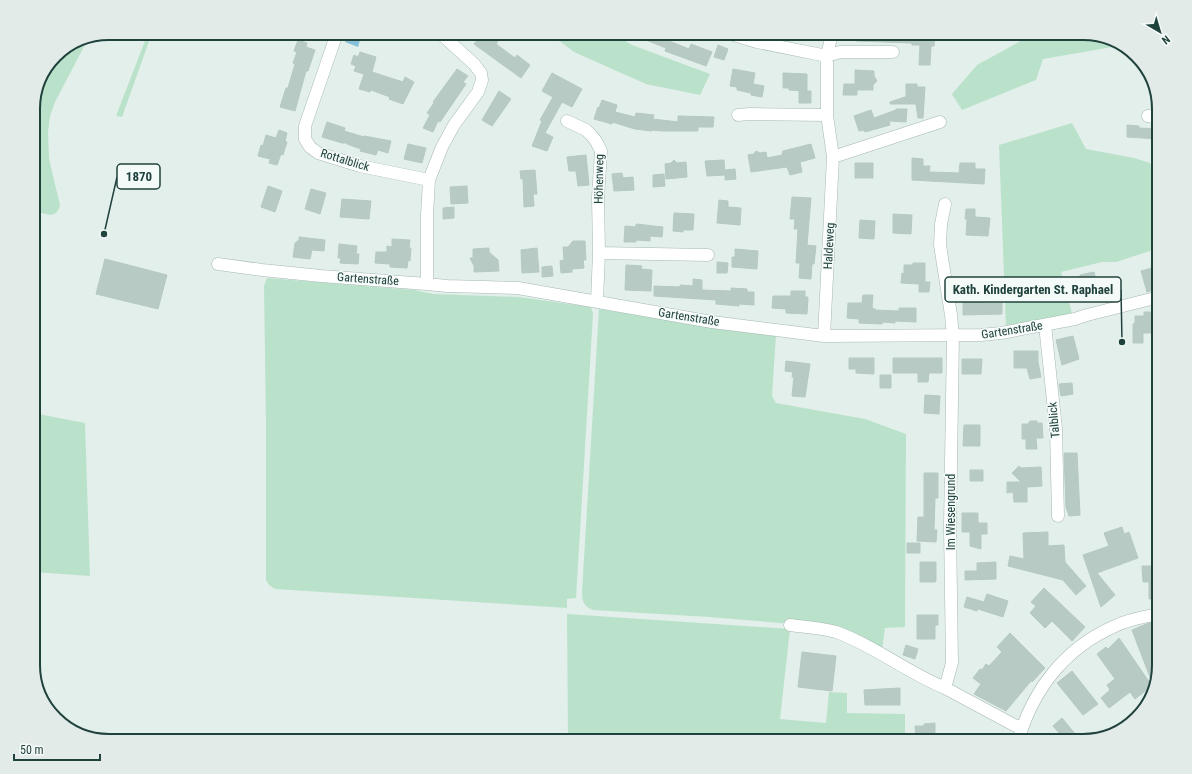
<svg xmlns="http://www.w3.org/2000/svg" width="1192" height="774" font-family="'Roboto Condensed',sans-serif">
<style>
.green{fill:#bae2ca}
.water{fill:#85c2d9}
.building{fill:#b8cac4;stroke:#b5c9c3}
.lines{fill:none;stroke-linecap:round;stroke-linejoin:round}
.minor-casing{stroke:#a5b8b3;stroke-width:13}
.minor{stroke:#fff;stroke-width:12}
.labels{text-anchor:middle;stroke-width:3;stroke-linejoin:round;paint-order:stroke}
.street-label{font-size:12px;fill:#20423d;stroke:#f4faf8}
.rim{fill:none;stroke:#20423d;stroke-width:2}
.leader{fill:none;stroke:#20423d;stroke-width:1.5}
.callout-dot{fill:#20423d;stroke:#f4faf8;stroke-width:1.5}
.callout{fill:#f4faf8;stroke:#20423d;stroke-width:1.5}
.callout-label{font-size:13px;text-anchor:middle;font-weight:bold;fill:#20423d}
</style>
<rect width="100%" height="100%" fill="#e3efeb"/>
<path class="green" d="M148,33H152L122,117L116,116Z
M549,33H612L632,45L710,74L700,95L646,84L574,52Z
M1035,33H1083L1124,45L1043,59L1036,80L962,110L952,94L977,65Z
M89,37L55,102L50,116L48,132L49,159L60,205C56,221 44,213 33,210V105L56,55L80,39Z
M1072,123L1086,149L1134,158L1150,163L1159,181V248L1116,262H1102L1061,272L1072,313L1006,327L999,145Z
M267,278L414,290L433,294L519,297L591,307L593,314L576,598L567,599V608L275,589L269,585L266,580V424L264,286Z
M599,309L707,326L776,335L772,396L776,403L865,419L906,434L905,627L885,628L882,650L793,624L709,617L593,610C584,606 582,602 582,592Z
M33,413L85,423L90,576L33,572Z
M567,614L790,629L780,719L826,723L829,692L847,693V713L905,714V741H568Z"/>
<path class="water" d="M347,36L360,40L358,47L345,42Z"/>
<path class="building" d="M483,33H487L498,41L496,44L515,58L517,55L530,65L521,78L474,44Z
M649,33H673L669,41L689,49L691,44L712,52L706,66L665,51L666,48L646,40Z
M856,33H935L934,46H931L930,65H919L920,45H912V43L856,41Z
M298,40L307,43L306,47L315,50L308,71H306L295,111L280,107L286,88H288L295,64L293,63L297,52L294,51Z
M718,45L728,49L724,60L714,57Z
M360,52L376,57L372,72L403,82L405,77L414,82L403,104L389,99L390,97L371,90L370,92L359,89L364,74L354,71L356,66L351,64L354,55L358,57Z
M457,69L468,76L463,82L466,84L440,122L438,121L433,132L423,128L430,115L427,113L434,103L433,102Z
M733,69L755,73L753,84L764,86L762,97L751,95V93L737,90V87L730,86Z
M855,70L874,71V76L877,81L873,85V90H857V95H843L844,84H855Z
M552,73L582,89L572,107L562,102L545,133L553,137L547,151L532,146L542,121L540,120L553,97L542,91Z
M783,73L807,74V91L789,90V88H783Z
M906,84H917V87H925L923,118H918L916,104H890V102L908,96H906Z
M499,91L511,99L492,126L482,120Z
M799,91H811V103H799Z
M602,100L617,105L615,112L635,117L636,113L654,115L653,119L678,122V116L714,117L713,127H698V131H661L652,130V131L635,129L612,122V124L594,119L598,107L599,108Z
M896,109H907L906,122L889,121L890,125L865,132L864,130L859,131L854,116L871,110L874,118L896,110Z
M327,122L345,128L344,131L364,137V136L391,141L388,153L378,150L376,155L360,151L361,149L347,144V143H342L322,137Z
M1127,125L1139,126V128L1159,129V139L1127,137Z
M279,130L287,133L285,141L287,142L283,155L281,154L277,165L269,163L273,151L270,159L258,156L261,145L263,146L266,135L276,138Z
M408,144L426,148L422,163L404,159Z
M811,144L815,158L800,162L802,172L790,175L787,167L751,172L748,155L754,154L756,151L760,153L766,152L767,158L782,155L783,151Z
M586,155L589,185L578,186L576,171H569L567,157Z
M912,158L923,159V166H930L929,172L959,173L960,163H975V169H985L984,184L912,180Z
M674,160L677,163L686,162L687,177L666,179L665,164L671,163Z
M724,160L725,175L707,176L705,161Z
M855,163H873V178H855Z
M735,169L736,179L725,180V170Z
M535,170L537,194H533L534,206L524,207L523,179H521L520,171Z
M622,173L623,178L633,177L634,190L614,191L612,174Z
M664,174L665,186L653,187V175Z
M268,186L282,191L275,212L261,207Z
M467,186L468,203L451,204L450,187Z
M311,189L326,193L320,214L305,209Z
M792,197L811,198L807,245L816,246L814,264H812L811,279L799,278L800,263H796L798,229H794L795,219H790Z
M342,199L371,201L369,219L340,217Z
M719,200L728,201V207L741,208L740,225L717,223Z
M454,207V218L443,219V208Z
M966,209H975V217L990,218L988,236L966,235L967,219H965Z
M674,213L694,214L693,230H683V232L673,231Z
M893,214L912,215L911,234L893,233Z
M860,220L875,221L874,239L859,238Z
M636,224L663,227L662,237L650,236V241L636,240V242H624L625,226L636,227Z
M299,237L325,240L324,251L312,250L310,259L293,257L295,243L299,240Z
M392,239L410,240L409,248H411L410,261L408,260L407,268L390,267V264L375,263L376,252H387V246L392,247Z
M573,241H585L586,260H583L584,268L572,269V272L561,273L560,261L564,260L563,247H568Z
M339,244L357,246L356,254H359L358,264L340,263L341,258H338Z
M489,248V252L498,260L499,271L474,272V266L470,258H473V249Z
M537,248L539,272L522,273L521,250Z
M735,249L758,251L757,269L732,267V257H735Z
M105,259L167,275L158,309L96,294Z
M717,262L728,263L727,273H717Z
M913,263H925V282H930L929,292H919V284L901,283L902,273L904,274V265H913Z
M626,265L642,266L641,269L652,270L651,291L625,290Z
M552,266L553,276L542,277V267Z
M1159,266V288L1147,292L1141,271Z
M1094,272L1097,284L1106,282L1109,294L1100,296L1098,289V291L1073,297L1069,280L1080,278V275Z
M693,279L702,280V290L731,291V288L747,289V292H754V305L739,304V306L716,304V300L654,296V286L680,287V285L693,286Z
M791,291H805V297H808L807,314L786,313V309L772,308L773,296H791Z
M963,294H987V303H1002V314L963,315Z
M863,295H873L872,308L875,309V310L899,311V308H916V322L895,321V323L883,322L882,324L859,323V319L847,318L848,303H862Z
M1144,312H1159V333H1143V343H1133V324L1135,323V316H1144Z
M1073,336L1079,359L1062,365L1056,340Z
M1014,351H1038V362L1041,377L1030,379L1027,368H1014Z
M849,358H874V374L856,373V369H849Z
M893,358H942V373H929L928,382H918V373H893Z
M962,359H982L981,374H962Z
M786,361L810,364L805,397L792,396L794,377H792L793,372L785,371Z
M880,375H891V388H880Z
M1072,383L1073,394L1061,396L1059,384Z
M925,395L940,396L939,414L924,413Z
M1030,421H1037V423H1042L1043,438H1036L1037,449H1026V439H1022V424H1028Z
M964,425H980V446H963Z
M1064,453H1077L1080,515L1069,516L1066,507Z
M1019,466L1021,468L1041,467L1042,486L1027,487V502H1014L1013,492L1007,493V482H1021L1012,473Z
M970,470H983V481H970Z
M924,473H938V498H935L934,530H937L936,542L917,541L918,517H924Z
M962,513H978V523H987V534H981V549L970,546V532H962Z
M1122,527L1124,534L1129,532L1138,558L1097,573L1115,595L1101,607L1083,555L1109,546L1104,533Z
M1048,532V546L1064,545L1065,562L1086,586L1076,595L1063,580L1008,566L1010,556L1024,559L1023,533Z
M907,543H920V553H907Z
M920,562H936V581L935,582H920Z
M996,562V579L965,580V571H977V563Z
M1142,566H1153L1154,578H1159V598L1149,599V582H1143Z
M1044,588L1085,627L1072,641L1052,621L1045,628L1030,613L1036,606L1031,602Z
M987,594L1008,601L1003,617L978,609L977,611L964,607L967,597L984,602Z
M917,615H938V625H935V639H917Z
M1159,622V665L1153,685L1132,630L1149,623Z
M1010,633L1045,668L1032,682L1031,681L1006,711L974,694L981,684L973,678L980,669L982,670L986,664L989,666L1002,652L997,647Z
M1119,638L1152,686L1135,699L1130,692L1109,708L1101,698L1110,690L1107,685L1115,679L1097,654L1106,647L1108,649Z
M906,645L918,649L915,659L903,655Z
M802,652L836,656L832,691L798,687Z
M1072,671L1098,704L1083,715L1057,683Z
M900,688V705H865L864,690Z
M1062,718L1076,735L1069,741H1066L1053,726Z
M935,723V741H916L915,726H924V724Z"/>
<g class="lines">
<g class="minor-casing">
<path id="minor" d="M337,33L305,126V139L310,147L318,153L360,166L429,180
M727,33L757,42L827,56L840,52H893
M738,115L750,114L827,115
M1148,116L1159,118
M567,121L586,130L591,135L596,141L601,151L598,198L599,253L597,301
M833,157L940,122
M945,204L941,224L940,245L951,315L953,336L950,527L952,663L945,688L1014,725L1022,727
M599,253L708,255
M218,264L262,270L321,276L427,284L447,286L518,288L712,322L824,336L981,335L1001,333L1075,319L1087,315L1159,297
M427,284V215L429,180L442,147L454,125L478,92L482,80L481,73L474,64L440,33
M1045,325L1056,429L1058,516
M824,336L833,157L827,115V56L832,33
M790,625C805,627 822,628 836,632C875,646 906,672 945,688
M1018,741C1033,689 1065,648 1115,626C1129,619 1144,617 1159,614"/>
</g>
<use href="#minor" class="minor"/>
</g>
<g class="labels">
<g class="street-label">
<text transform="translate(345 160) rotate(17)" y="4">Rottalblick</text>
<text transform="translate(599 179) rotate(-89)" y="4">Höhenweg</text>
<text transform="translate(829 246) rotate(-87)" y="4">Haldeweg</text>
<text transform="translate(368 279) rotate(4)" y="4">Gartenstraße</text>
<text transform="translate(689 317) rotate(9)" y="4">Gartenstraße</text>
<text transform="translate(1012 330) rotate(-9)" y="4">Gartenstraße</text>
<text transform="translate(1054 420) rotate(-95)" y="4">Talblick</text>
<text transform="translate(951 512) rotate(-90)" y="4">Im Wiesengrund</text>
</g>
</g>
<path d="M0 0H1192V774H0ZM109 40H1083A69 69 0 0 1 1152 109V665A69 69 0 0 1 1083 734H109A69 69 0 0 1 40 665V109A69 69 0 0 1 109 40Z" fill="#e3ebe9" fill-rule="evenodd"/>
<path class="rim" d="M109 40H1083A69 69 0 0 1 1152 109V665A69 69 0 0 1 1083 734H109A69 69 0 0 1 40 665V109A69 69 0 0 1 109 40Z"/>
<path class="leader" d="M104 234L117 177M1122 342L1121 290"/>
<g class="callout-dot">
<circle cx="104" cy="234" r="4"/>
<circle cx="1122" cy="342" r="4"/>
</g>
<g class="callout">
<rect x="117" y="164" width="43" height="25" rx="4"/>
<rect x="945" y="277" width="176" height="25" rx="4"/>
</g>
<g class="callout-label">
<text x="139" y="181">1870</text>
<text x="1033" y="294">Kath. Kindergarten St. Raphael</text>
</g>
<g transform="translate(1160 32) rotate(142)" stroke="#f4faf8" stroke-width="3" paint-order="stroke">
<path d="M0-3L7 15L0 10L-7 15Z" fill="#20423d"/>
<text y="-6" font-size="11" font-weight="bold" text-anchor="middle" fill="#20423d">N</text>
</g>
<path d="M14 754v6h86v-6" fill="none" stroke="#20423d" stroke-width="2"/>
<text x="20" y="754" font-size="12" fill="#20423d" stroke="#f4faf8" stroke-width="3" paint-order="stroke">50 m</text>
</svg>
